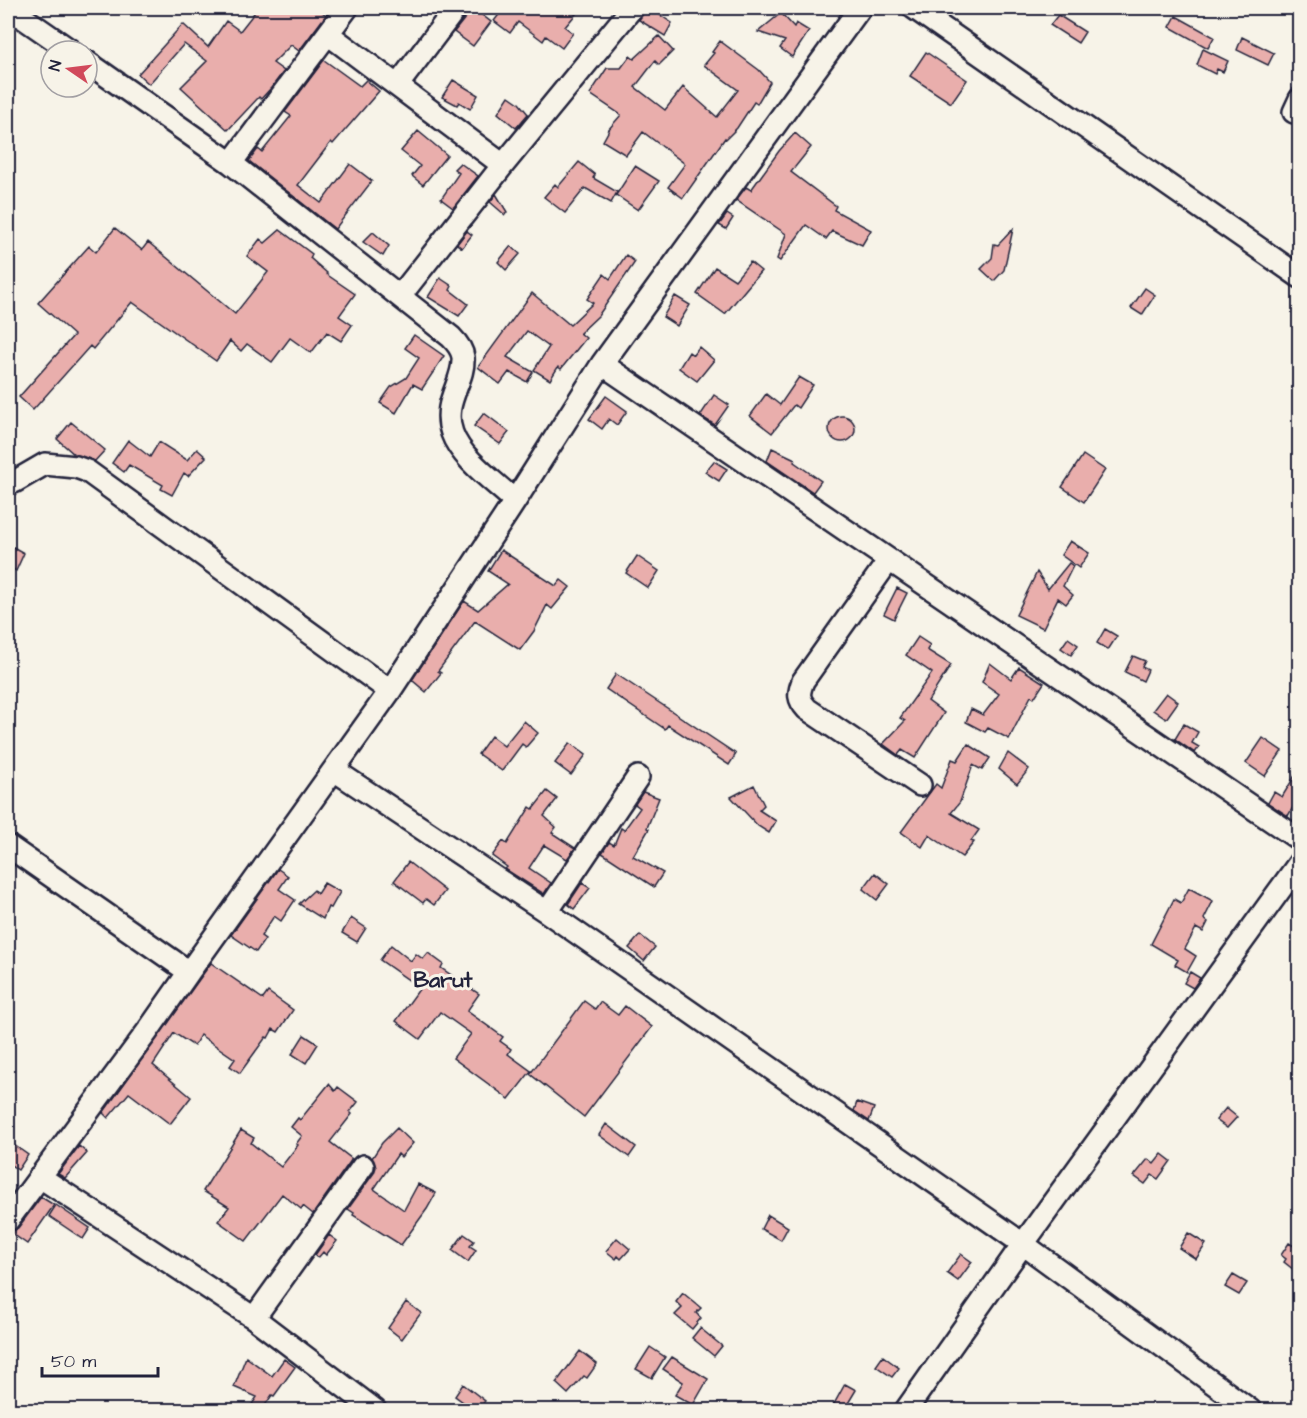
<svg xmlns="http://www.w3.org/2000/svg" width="1307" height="1418" font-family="'Architects Daughter',sans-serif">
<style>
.building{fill:#e9aeac;stroke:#22223b;stroke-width:1.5}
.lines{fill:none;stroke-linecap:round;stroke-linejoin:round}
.minor-casing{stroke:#22223b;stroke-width:26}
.minor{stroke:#f7f3e8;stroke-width:21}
.labels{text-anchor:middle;stroke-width:6;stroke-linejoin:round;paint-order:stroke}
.quarter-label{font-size:22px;font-weight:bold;fill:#22223b;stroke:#f7f3e8}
</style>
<rect width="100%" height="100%" fill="#f7f3e8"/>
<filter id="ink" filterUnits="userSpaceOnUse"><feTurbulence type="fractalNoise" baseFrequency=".0167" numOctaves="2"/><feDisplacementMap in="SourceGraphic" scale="12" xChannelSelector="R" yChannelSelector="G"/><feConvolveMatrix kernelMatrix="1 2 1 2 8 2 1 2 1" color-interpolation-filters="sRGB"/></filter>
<g filter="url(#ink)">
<path class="building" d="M258,8H317L326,15L299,51L291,45L273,63L284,71L271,88L261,99L259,97L228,130L181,87L207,61L184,44L149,84L138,74L183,24L208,47L226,21L240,31Z
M473,8L491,22L473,46L454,32Z
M504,8H581L565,27L573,33L562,48L546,36L543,41L518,22L510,33L494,21Z
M647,8H664L660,15L672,23L665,36L639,20Z
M781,13L794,27L796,23L809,31L792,57L780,48L785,41L758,32Z
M1058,15L1085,32L1078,43L1050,25Z
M1176,16L1214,37L1208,48L1170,27Z
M659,36L673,51L659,65L655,61L635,87L665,110L683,87L717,117L738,90L704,65L714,53L712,52L720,41L759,70L770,82L757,104L754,102L737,128L726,139L725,138L683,198L668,187L685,164L643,132L626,155L603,141L609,130H608L621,115L590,94L607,68H621L630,56L634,59Z
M1242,37L1274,53L1268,65L1237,50Z
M1203,49L1228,61L1223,72L1217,69L1215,74L1197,65Z
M926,52L967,80L951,103L910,76Z
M324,60L360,86L366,80L379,91L333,144L331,142L298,185L321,203L350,164L372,181L335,229L249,161L258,149L262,152L291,116L285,112Z
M453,80L478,95L470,109L459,102L457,105L442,97Z
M509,96L519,103L528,114L516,128L498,113Z
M418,131L447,155L423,185L412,176L420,166L401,151Z
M795,133L811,147L791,172L836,206L834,210L871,230L862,245L832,231L826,239L806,225L780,261L777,259L786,234L736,200L746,187L751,190L779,151Z
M579,162L595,175L593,178L617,192L611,203L585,188L565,213L544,197L555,184L558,187Z
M460,163L478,176L453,208L441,199L459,173L454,169Z
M635,166L659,181L638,210L616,195Z
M496,194L507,212L505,215L490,202Z
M727,214L733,218L726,229L719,225Z
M115,228L142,250L148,242L235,314L268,272L247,256L260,239L265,243L280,230L312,254L310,258L327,273L326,274L355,294L339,316L352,325L341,341L327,332L311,353L290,338L272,362L247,344L241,351L230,341L216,361L132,302L93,349L90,346L33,410L19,397L74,335L38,303L89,246L96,252Z
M1013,229L1004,270L994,281L981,269L992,258L994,244L998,245Z
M467,231L472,235L462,248L457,244Z
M373,232L389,246L383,256L363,242Z
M511,246L520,254L506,270L498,262Z
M626,255L635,262L598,316L580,333L586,338L561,369L558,367L550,380L534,370L549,347L527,331L507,357L533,372L527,382L509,372L500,384L478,367L532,293L570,325L593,303L587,299L604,274L610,279Z
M750,262L761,271L725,314L697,294L715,267L735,280Z
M440,278L452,286L450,290L468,304L459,316L428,297Z
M1145,288L1155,295L1142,315L1131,308Z
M675,296L690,305L677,326L663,317Z
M414,335L444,356L422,389L413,384L396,413L380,403L391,387L406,378L419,358L405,348Z
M699,347L714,360L697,381L679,368L689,352L693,355Z
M799,377L813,385L798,408L794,405L772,433L750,416L766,394L780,405Z
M714,395L729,405L715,425L700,416Z
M606,396L627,411L617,425L609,419L602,429L589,419Z
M484,413L509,432L500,444L474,426Z
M829 429a13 13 0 1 1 26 0a13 13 0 1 1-26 0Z
M71,422L105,450L95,461L74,454L57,439Z
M128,440L150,457L159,442L187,460L197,449L206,457L188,476L184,473L172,495L161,489L163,485L129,465L124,472L112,463Z
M772,448L795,459L794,462L821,481L813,492L767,461Z
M1083,455L1105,470L1084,502L1062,487Z
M714,461L727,469L719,481L705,472Z
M1070,541L1089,553L1079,568L1061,555Z
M13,547L24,553L16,571L8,566V558Z
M501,550L556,586L561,580L570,587L552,609L547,605L534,631L520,650L475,621L438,671L441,673L426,692L412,680L464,601L478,610L508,584L488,571Z
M637,556L659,571L648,588L626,573Z
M1069,563L1073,566L1063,586L1073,595L1066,604L1058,598L1043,628L1016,615L1037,572L1048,589Z
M897,588L907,593L894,619L884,614Z
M1105,629L1117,636L1108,650L1097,643Z
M918,637L930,645L927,650L951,665L928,701L944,713L915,758L902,750L898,755L883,744L905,721L900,718L932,673L906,655Z
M1068,638L1078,645L1071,655L1061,648Z
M1133,656L1145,661L1142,667L1148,670L1143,681L1125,672Z
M990,663L1011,679L1019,667L1044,683L1034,698L1031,696L1009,739L988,728L985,732L966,722L971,709L983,715L999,694L982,682Z
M616,674L736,754L729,765L668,725L665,729L606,689Z
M1166,693L1178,702L1166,719L1153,710Z
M524,721L538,733L526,747L522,744L502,771L478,754L491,736L504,746Z
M1184,724L1198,732L1192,743L1199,747L1195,753L1175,739Z
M1263,738L1282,751L1265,776L1246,763Z
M570,743L586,755L571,775L555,763Z
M968,744L990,758L982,770L973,765L960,802L951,813L979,830L971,841L974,842L962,857L929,835L922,847L901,832L936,784L941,788L952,759L957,761Z
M1008,753L1029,769L1017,784L999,769Z
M1299,769V797L1288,816L1268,803L1274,792L1282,797Z
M754,785L764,805L759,810L776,821L769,833L758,826L731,797Z
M547,791L557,799L544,816L556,827L552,833L575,848L567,859L544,845L529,868L551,883L544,894L505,869L507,867L492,856L503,841L507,844L530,807L533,809Z
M643,792L659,798L647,828L649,829L633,856L663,873L654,887L602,853L609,842L614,845L621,828L624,830L640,808L635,804Z
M408,862L445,891L434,905L426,899L423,903L394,881Z
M278,869L288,876L279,889L295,900L281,921L274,916L261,936L265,939L256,952L231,935Z
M875,873L889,884L877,900L863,889Z
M324,883L340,892L331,908L328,907L323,919L299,904L314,890L317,894Z
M582,883L590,888L574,909L568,904Z
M1189,888L1213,901L1204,919L1208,922L1203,932L1196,928L1185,949L1196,956L1187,972L1175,965L1178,960L1151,944L1174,899L1181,903Z
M351,918L366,928L357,942L342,933Z
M640,935L655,947L644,961L629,948Z
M391,945L411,961L416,954L423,959L428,953L443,964L441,968L479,994L467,1011L503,1037L500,1041L511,1049L508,1054L531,1071L509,1099L453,1058L471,1034L440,1012L420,1039L396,1021L420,988L380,960Z
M211,963L263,999L268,992L293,1010L278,1032L273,1029L268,1038L266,1037L240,1073L230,1066L235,1059L200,1035L194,1046L174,1033L153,1065L191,1097L170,1124L129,1093L108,1118L103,1113Z
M1190,972L1200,978L1193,988L1184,983Z
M584,1001L595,1009L600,1002L618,1015L625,1006L652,1027L584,1117L530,1074Z
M304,1035L318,1044L306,1063L292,1054Z
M329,1084L335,1091L338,1087L358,1102L350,1112L352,1114L330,1142L352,1159L313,1214L303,1206L301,1209L282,1194L246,1241L218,1221L229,1207L203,1191L241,1130L254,1138L251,1143L281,1167L298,1145L296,1144L302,1136L291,1127L298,1118L300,1120Z
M857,1102L874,1108L869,1121L854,1111Z
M1226,1108L1237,1117L1227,1128L1216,1120Z
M606,1124L636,1147L629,1157L599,1135Z
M397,1128L413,1143L401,1157L398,1154L374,1189L404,1210L418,1184L436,1193L427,1209L401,1245L353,1215L354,1213L348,1209L374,1173L376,1167L372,1158L382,1143Z
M14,1145L28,1155L18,1170L8,1163V1154Z
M79,1146L87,1153L65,1178L58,1174Z
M1162,1154L1171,1161L1158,1179L1152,1175L1145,1184L1134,1176L1148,1159L1154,1164Z
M41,1197L54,1205L27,1244L10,1232L18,1228Z
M56,1205L90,1228L83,1239L49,1216Z
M768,1215L788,1227L781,1240L761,1229Z
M1188,1233L1206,1244L1196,1259L1179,1248Z
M464,1234L474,1241L470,1246L476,1250L468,1262L452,1250Z
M329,1235L337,1241L326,1255L323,1252L318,1258L315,1255Z
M617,1238L630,1249L621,1259L618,1256L616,1259L606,1251Z
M1289,1243L1299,1249V1262L1294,1270L1284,1262L1286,1259L1281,1255Z
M961,1254L972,1262L958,1281L947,1273Z
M1233,1275L1247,1283L1239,1295L1225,1287Z
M683,1293L701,1308L696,1313L701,1318L692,1329L675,1315L682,1308L676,1302Z
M406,1302L421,1313L402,1339L388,1328Z
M700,1328L722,1346L714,1356L692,1338Z
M650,1347L665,1357L652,1378L636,1369Z
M580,1351L597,1364L587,1378L584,1376L568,1394L556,1383Z
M883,1356L899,1368L892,1377L876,1366Z
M246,1357L272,1376L284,1359L295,1367L274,1396L272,1395L262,1410H248L257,1397L234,1387Z
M672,1357L708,1379L693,1405L675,1395L683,1382L663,1369Z
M463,1384L485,1401L478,1410H474L455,1396Z
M845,1384L856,1390L844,1410H840L833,1406Z"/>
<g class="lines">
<g class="minor-casing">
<path id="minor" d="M9,8L71,51
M914,8L1300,277
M328,34L503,165
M87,62L231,163L451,337C457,343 462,349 463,357C465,382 441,402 452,433C461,459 496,483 515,501
M397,86L456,8
M1294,112L1300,99
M231,163L347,8
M400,296L503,165L632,8
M602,364L1300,840
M14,482L45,464L76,467L87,471L390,691
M889,560L803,681C798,694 798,699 807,709L920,785
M334,770L547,912L1023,1244L1250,1410
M8,846L189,972L390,691L515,501L602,364L860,8
M547,912L638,777
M40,1177L254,1318L375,1410
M8,1220L147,1032L189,972
M254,1318L363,1166
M906,1410L1023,1244L1300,862"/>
</g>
<use href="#minor" class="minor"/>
</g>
</g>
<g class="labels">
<g class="quarter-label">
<text x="443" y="987">Barut</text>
</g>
</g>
<rect width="1307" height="1418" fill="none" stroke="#f7f3e8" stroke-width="30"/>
<rect x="15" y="15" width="1277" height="1388" fill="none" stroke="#22223b" stroke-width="2" filter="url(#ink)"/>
<g transform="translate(69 69) rotate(284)"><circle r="28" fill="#f7f3e8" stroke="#a29fa3" stroke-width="1.5"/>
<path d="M0-4.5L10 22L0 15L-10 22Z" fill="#d1495b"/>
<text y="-9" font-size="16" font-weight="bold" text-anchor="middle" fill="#22223b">N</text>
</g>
<path d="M42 1367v9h116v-9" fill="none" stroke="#22223b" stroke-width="3"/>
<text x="51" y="1367" font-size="18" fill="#22223b" stroke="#f7f3e8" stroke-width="4.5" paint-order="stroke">50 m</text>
</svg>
